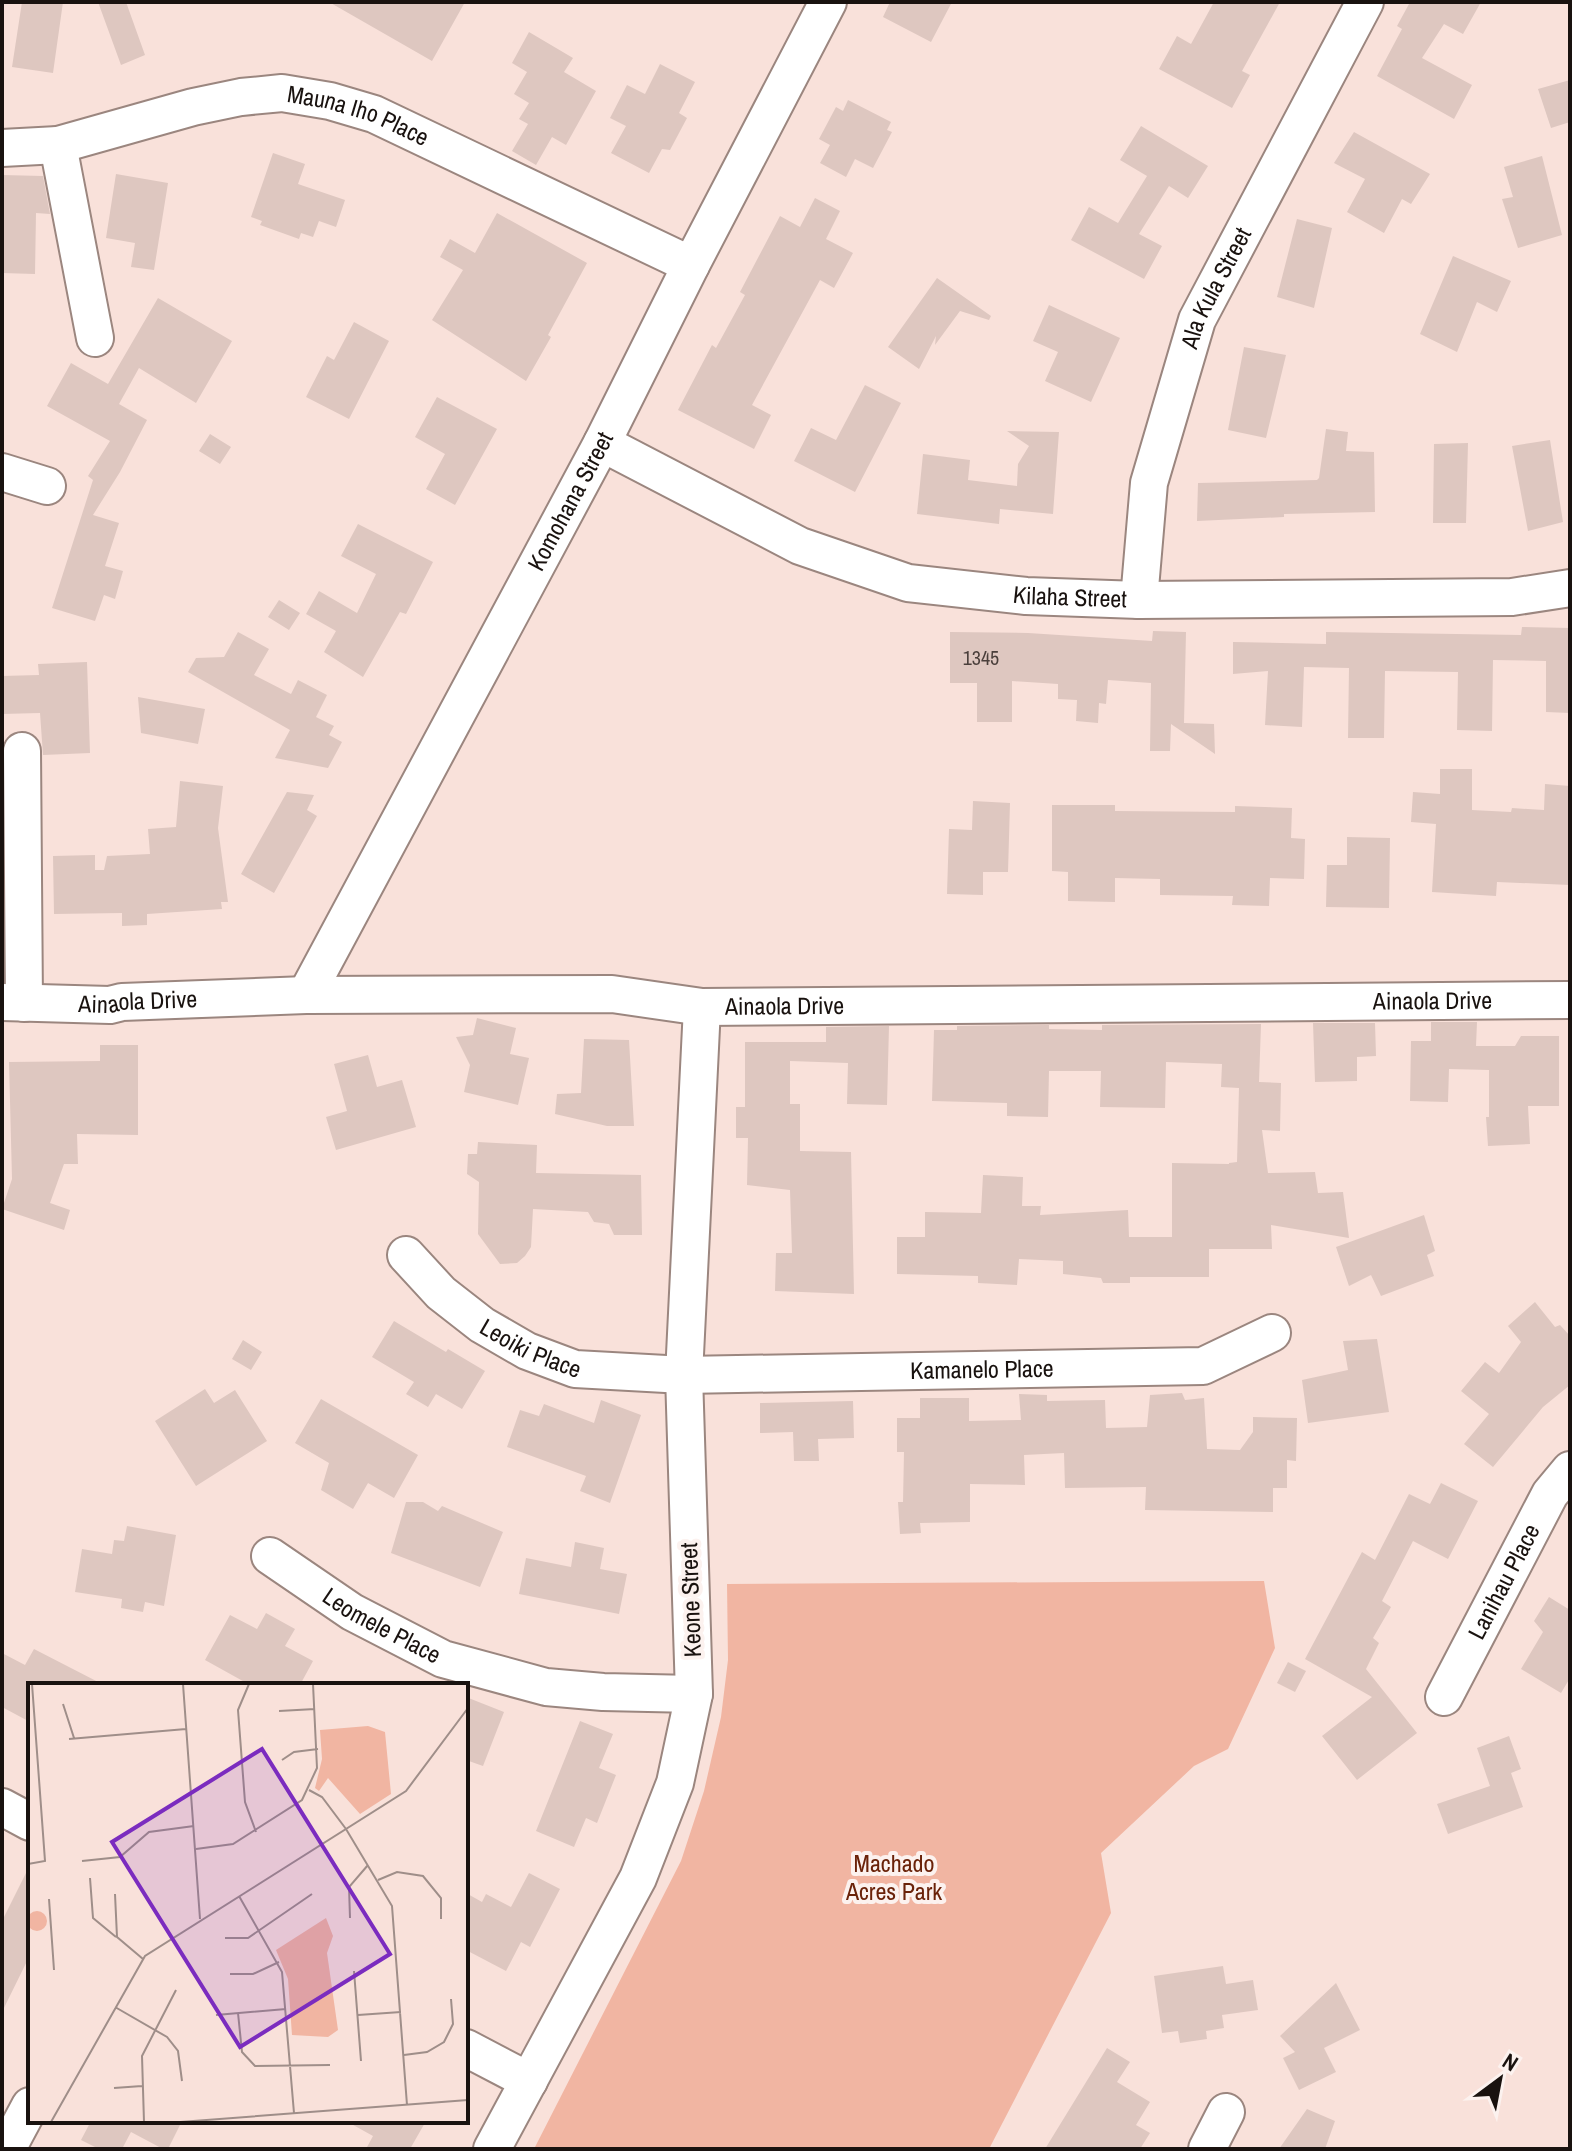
<svg xmlns="http://www.w3.org/2000/svg" width="1572" height="2151" font-family="'Archivo Narrow',sans-serif">
<style>
.green{fill:#f1b5a2}
.building{fill:#dec7c0}
.lines{fill:none;stroke-linecap:round;stroke-linejoin:round}
.minor-casing{stroke:#9b867f;stroke-width:40}
.minor{stroke:#fff;stroke-width:36}
.labels{text-anchor:middle;stroke-width:8;stroke-linejoin:round;paint-order:stroke}
.number-label{font-size:20px;fill:#4a3f3b}
.street-label{font-size:24px;fill:#19120f;stroke:#fcf2ef}
.park-label{font-size:24px;fill:#6a2209;stroke:#fcf2ef}
.inset-road{fill:none;stroke:#9f8e89;stroke-width:2}
.view{fill:#7b2cbf;fill-opacity:0.15;stroke:#7b2cbf;stroke-width:4}
.inset-edge{fill:none;stroke:#19120f;stroke-width:4}
</style>
<rect width="100%" height="100%" fill="#f9e1da"/>
<path class="green" d="M1264,1581L1275,1648L1228,1749L1194,1766L1101,1853L1111,1913L989,2149H534L681,1861L704,1791L721,1717L728,1660L727,1584Z"/>
<path class="building" d="M22,2H63L53,73L12,67Z
M98,2H126L145,55L121,65Z
M329,2H465L432,61Z
M890,2H952L931,42L883,17Z
M1214,2H1280L1242,71L1250,75L1232,108L1159,69L1177,36L1191,44Z
M1406,2H1481L1463,34L1444,24L1422,58L1472,85L1454,119L1377,76L1402,29L1397,26L1409,4Z
M529,32L573,58L564,72L596,91L566,145L552,137L536,165L512,151L528,124L519,119L529,103L514,94L527,72L512,63Z
M660,64L695,82L679,113L687,118L670,150L662,149L649,173L611,153L626,126L610,118L627,85L645,94Z
M1570,80V122L1551,128L1538,89Z
M848,100L891,122L887,130L892,132L873,168L855,159L846,177L820,163L830,145L819,139L836,107L843,111Z
M1141,126L1208,166L1188,198L1169,186L1139,234L1162,246L1144,279L1071,240L1089,207L1118,223L1147,176L1120,160Z
M1354,132L1430,174L1411,204L1402,199L1384,233L1347,212L1365,179L1334,163Z
M273,153L305,164L298,184L345,200L336,227L319,221L313,237L301,233L299,239L260,225L262,221L251,217Z
M1542,156L1562,235L1518,248L1502,199L1513,197L1504,167Z
M116,174L168,183L154,270L131,267L135,243L106,238Z
M2,175L43,176L50,214L36,213L35,274L2,273Z
M815,198L840,211L826,239L853,253L834,288L820,280L752,405L771,415L754,449L678,410L712,345L716,348L745,295L740,292L780,216L800,227Z
M497,213L587,263L548,335L551,337L526,381L432,320L463,270L440,257L450,239L475,253Z
M1297,219L1332,228L1314,308L1277,297Z
M1453,256L1511,281L1497,312L1477,302L1457,352L1420,334Z
M937,278L991,316L989,320L960,311L935,345L936,336L919,369L888,347Z
M158,298L232,341L196,403L139,368L119,404L147,420L120,472L93,515L119,523L105,566L123,571L115,599L104,595L95,621L52,608L93,480L88,476L110,441L47,406L71,363L108,384Z
M1049,305L1120,338L1091,402L1045,381L1058,352L1033,341Z
M354,322L389,341L349,419L306,397L327,356L334,360Z
M1244,347L1286,355L1266,438L1228,430Z
M865,385L901,403L855,492L794,461L811,428L836,440Z
M437,397L497,429L455,505L426,489L445,454L415,437Z
M1326,429L1348,432L1346,451L1374,452L1375,512L1284,514V517L1197,521L1198,483L1317,480L1319,478Z
M1007,431L1059,432L1053,514L1000,509L999,524L917,514L923,454L970,460L968,480L1017,486L1018,464L1029,446Z
M210,434L231,447L220,464L199,451Z
M1550,440L1563,522L1528,531L1512,446Z
M1468,443L1466,523H1433L1434,444Z
M358,524L433,562L406,614L400,612L363,677L324,652L336,631L306,614L319,591L357,613L376,574L341,556Z
M279,600L300,613L289,630L268,617Z
M1522,627L1570,628V713L1546,712V661L1493,660L1492,731L1457,730L1458,672L1385,671L1384,738H1348L1349,668L1304,667L1302,727L1265,725L1268,671L1233,674V642L1326,644V632L1521,635Z
M1153,631L1186,632L1184,723L1214,724L1215,754L1171,724L1170,751H1150L1151,683L1108,680L1106,704L1099,703L1098,723L1076,721L1077,700L1058,699V684L1012,681V722H977V683H950V632L1028,633L1152,641Z
M238,632L269,649L254,675L291,694L298,680L327,695L316,717L334,726L329,735L342,742L328,768L275,758L290,730L188,672L196,658L224,657Z
M87,662L90,753L43,755L40,713L2,714V676L39,675L38,664Z
M138,697L205,709L198,744L141,733Z
M1440,769H1472V810L1511,812L1512,808L1544,810L1545,784L1570,786V885L1497,882L1496,896L1432,892L1436,824L1411,822L1413,792L1440,794Z
M180,781L223,786L218,828L228,902H221L222,909L147,914V925L122,926V913L54,914L53,856L95,855V870H104L107,856L150,854L148,829L176,827Z
M287,792L314,795L307,810L317,816L274,893L241,874Z
M973,801L1010,803L1008,872H983V895L947,894L949,829L972,830Z
M1052,805H1115V811L1235,812V806L1292,808L1291,838L1305,839L1304,879L1270,878L1269,906L1232,905L1233,896L1160,895V879L1115,878V902L1068,901V872L1052,871Z
M1347,837L1390,838L1389,908L1326,907L1327,865H1347Z
M477,1018L516,1028L510,1054L529,1058L518,1105L464,1092L470,1065L456,1037L473,1035Z
M1431,1022H1477L1476,1046H1515L1521,1036H1559V1106H1528L1530,1144L1488,1146L1486,1117H1489V1070L1449,1069L1448,1102L1410,1101L1411,1041H1431Z
M1313,1023H1375L1376,1056L1357,1057V1081L1315,1082Z
M1261,1024L1259,1082L1281,1083L1280,1131L1262,1130L1268,1173L1315,1172L1318,1193L1343,1192L1349,1238L1271,1225L1272,1249H1209V1277H1130V1283H1103L1101,1278L1063,1274V1261L1019,1259L1017,1285L978,1283V1276L897,1274V1237H925V1212L981,1213L983,1175L1023,1177L1022,1206H1041L1040,1215L1128,1210L1129,1237H1172V1163L1229,1164V1163L1237,1162L1239,1088L1221,1087L1222,1064L1166,1062L1165,1108L1100,1107L1101,1071H1049L1048,1117L1007,1116V1103L932,1101L934,1030H957V1026L1049,1025V1029L1102,1030V1025Z
M889,1026L887,1105L847,1104L848,1063L790,1061V1104H800V1151L851,1152L854,1294L775,1291L776,1253H792L790,1190L747,1185L748,1138H736V1107H745V1042H826V1027Z
M584,1039L629,1040L634,1126H607L555,1114L557,1094L581,1093Z
M100,1045H138V1135L77,1134L78,1164H64L50,1203L70,1210L64,1230L2,1209L12,1179L9,1062L100,1061Z
M368,1055L377,1087L402,1080L416,1127L336,1150L326,1117L347,1111L334,1064Z
M478,1142L537,1145L536,1173L641,1175L642,1235H614L609,1224L594,1222L588,1212L533,1209L531,1247L525,1256L517,1263L500,1264L478,1234L479,1182L467,1174L468,1154H477Z
M1424,1215L1435,1251L1427,1255L1434,1276L1381,1296L1371,1275L1349,1286L1336,1247Z
M1535,1302L1555,1327L1560,1325L1570,1336V1385L1543,1407L1493,1467L1464,1444L1489,1414L1461,1391L1485,1362L1499,1373L1521,1342L1508,1326Z
M394,1321L446,1352L448,1349L485,1371L462,1409L436,1394L428,1407L406,1394L414,1382L372,1357Z
M1377,1339L1389,1412L1308,1423L1302,1380L1348,1370L1343,1341Z
M243,1340L262,1352L251,1370L232,1359Z
M205,1389L214,1403L235,1390L267,1441L196,1486L155,1421Z
M1182,1393L1185,1400L1204,1398L1207,1449L1240,1450L1253,1432V1417L1297,1418L1296,1461L1287,1460V1488H1273V1512L1145,1510L1146,1487L1065,1488L1064,1453L1024,1455L1025,1485L970,1484V1522L920,1523L921,1533L900,1534L898,1502H903L904,1452H897V1418H920V1398H969V1421L1021,1420L1019,1394L1047,1395V1401L1105,1400L1106,1428L1147,1427L1150,1395Z
M321,1399L418,1455L394,1498L368,1483L353,1509L321,1490L329,1463L295,1443Z
M601,1400L641,1415L610,1503L580,1491L586,1476L507,1447L520,1410L539,1416L544,1404L594,1423Z
M853,1401L854,1438L818,1439L819,1461H794L793,1432L760,1433V1403Z
M1441,1483L1478,1501L1448,1559L1413,1541L1382,1601L1391,1607L1373,1638L1379,1643L1366,1669L1417,1733L1357,1780L1322,1736L1372,1697L1305,1659L1362,1552L1375,1560L1409,1494L1430,1504Z
M406,1502H423L438,1511L442,1506L503,1532L480,1587L391,1553Z
M127,1526L176,1535L164,1606L145,1602L143,1612L121,1608L122,1599L75,1592L82,1549L112,1554L114,1540L124,1541Z
M575,1542L604,1548L600,1569L627,1574L619,1614L519,1594L526,1558L571,1567Z
M1549,1597L1570,1610V1678L1561,1693L1521,1669L1543,1632L1534,1621Z
M266,1613L295,1629L285,1646L313,1661L300,1685H250L205,1660L230,1615L257,1629Z
M34,1649L104,1685H30V1722L2,1707V1653L25,1665Z
M1288,1662L1306,1671L1295,1692L1277,1683Z
M466,1697L504,1712L483,1766L466,1760Z
M580,1721L613,1734L599,1768L616,1775L597,1823L586,1818L574,1847L536,1831Z
M1509,1736L1521,1769L1511,1773L1523,1807L1448,1834L1437,1804L1490,1786L1477,1748Z
M30,1865V1955L2,2012V1921Z
M529,1873L560,1889L530,1947L521,1942L506,1971L466,1950V1893L482,1902L486,1894L511,1907Z
M1223,1966L1226,1984L1253,1980L1258,2010L1222,2015L1224,2028L1206,2031L1207,2039L1180,2043L1178,2031L1162,2033L1154,1976Z
M1336,1983L1360,2030L1324,2048L1336,2072L1299,2090L1283,2058L1295,2052L1280,2036Z
M1107,2048L1130,2062L1117,2082L1150,2102L1136,2125L1150,2133L1140,2149H1045Z
M1307,2109L1335,2121L1325,2149H1279Z
M91,2121H182L168,2149H163L131,2132L122,2149H99L81,2140Z
M346,2121H426L410,2149H366L373,2136Z"/>
<g class="lines">
<g class="minor-casing">
<g id="minor">
<path d="M58,145L95,338"/>
<path id="s1" d="M2,148L58,145L193,107L241,97L282,93L330,101L374,114L691,265"/>
<path id="s2" d="M602,443L800,546L908,583L1026,596L1139,600L1512,597L1570,588"/>
<path d="M2,472L47,486"/>
<path id="s3" d="M1139,600L1149,483L1197,320L1365,2"/>
<path d="M22,751L24,1003"/>
<path id="s4" d="M306,995L602,443L691,265L828,2"/>
<path id="s5" d="M2,1002L110,1005L122,1002L306,995L612,994L702,1007L1570,1000"/>
<path id="s6" d="M406,1255L441,1293L482,1325L527,1351L575,1369L684,1375L1203,1366L1272,1333"/>
<path id="s7" d="M270,1556L352,1612L443,1659L546,1687L603,1692L694,1694"/>
<path id="s8" d="M1444,1697L1550,1494L1570,1470"/>
<path d="M2,1807L30,1822"/>
<path d="M466,2048L529,2081"/>
<path d="M7,2149L30,2106"/>
<path d="M492,2149L638,1878L675,1783L694,1694L684,1375L702,1007"/>
<path d="M1207,2149L1226,2112"/>
</g>
</g>
<use href="#minor" class="minor"/>
</g>
<g class="labels">
<g class="number-label">
<text x="981" y="665">1345</text>
</g>
<g class="street-label">
<text dy="8" stroke="none"><textPath href="#s1" startOffset="366">Mauna Iho Place</textPath></text>
<text dy="8" stroke="none"><textPath href="#s3" startOffset="324">Ala Kula Street</textPath></text>
<text dy="8" stroke="none"><textPath href="#s4" startOffset="560">Komohana Street</textPath></text>
<text dy="8" stroke="none"><textPath href="#s2" startOffset="500">Kilaha Street</textPath></text>
<text dy="8" stroke="none"><textPath href="#s5" startOffset="1432">Ainaola Drive</textPath></text>
<text dy="8" stroke="none"><textPath href="#s5" startOffset="136">Ainaola Drive</textPath></text>
<text dy="8" stroke="none"><textPath href="#s5" startOffset="784">Ainaola Drive</textPath></text>
<text dy="8" stroke="none"><textPath href="#s6" startOffset="158">Leoiki Place</textPath></text>
<text dy="8" stroke="none"><textPath href="#s6" startOffset="614">Kamanelo Place</textPath></text>
<text dy="8" stroke="none"><textPath href="#s8" startOffset="130">Lanihau Place</textPath></text>
<text transform="translate(691 1600) rotate(-92)" y="8">Keone Street</text>
<text dy="8" stroke="none"><textPath href="#s7" startOffset="132">Leomele Place</textPath></text>
</g>
<g class="park-label">
<text x="894" y="1872">Machado<tspan x="894" dy="28">Acres Park</tspan></text>
</g>
</g>
<g transform="translate(28 1683)">
<rect width="440" height="440" fill="#f9e1da"/>
<path d="M340,43L357,49L363,111L332,131L300,95L291,108L287,105L294,76L292,47ZM-1 238a10 10 0 1 1 20 0a10 10 0 1 1-20 0ZM298,235L305,253L299,270L310,347L300,354L264,352L260,296L248,267Z" fill="#f1b5a2"/>
<path class="inset-road" d="M155,1L172,236M221,1L210,27L217,119L228,149M35,21L46,55M251,28L287,26M41,56L158,46M254,77L266,69L290,66M281,107L294,114L318,146L364,223L379,422M168,166L205,161L274,117L289,85L285,1M54,178L92,174L121,149L166,143M0,181L17,178L4,1M62,195L65,235L88,254M350,197L369,189L395,193L413,215V236M87,211L89,254L115,276M211,213L254,289L266,430M21,216L26,287M322,235L321,204L340,182M197,255H220L284,211M326,288L333,378M202,291H225L251,279M87,324L139,354L150,368L154,398M210,330L214,369L227,383L302,382M188,332L258,326M330,332L373,329M376,372L399,369L416,359L425,341L423,316M86,405L114,403M23,439L117,273L378,108L440,25M116,439L114,373L148,307M152,439L440,417"/>
<path class="view" d="M234,66L362,271L212,364L84,159Z"/>
<rect width="440" height="440" class="inset-edge"/>
</g>
<rect width="1572" height="2151" fill="none" stroke="#19120f" stroke-width="8"/>
<g transform="translate(1500 2079) rotate(32)" stroke="#fcf2ef" stroke-width="6" paint-order="stroke">
<path d="M0-6L14 30L0 20L-14 30Z" fill="#19120f"/>
<text y="-12" font-size="22" font-weight="bold" text-anchor="middle" fill="#19120f">N</text>
</g>
</svg>
